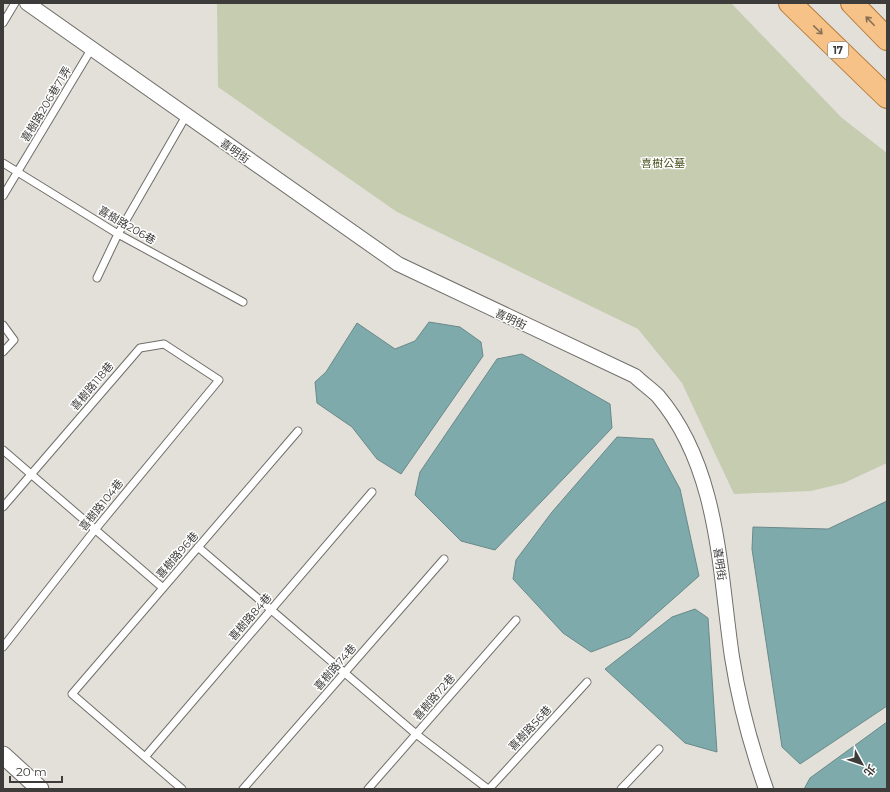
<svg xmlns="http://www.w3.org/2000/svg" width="890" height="792" font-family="Montserrat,'Noto Sans TC',sans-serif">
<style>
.green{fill:#c6ccaf}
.water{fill:#7eaaab;stroke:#6a8989}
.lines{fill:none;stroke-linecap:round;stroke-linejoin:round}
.service-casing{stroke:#706e69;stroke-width:9}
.minor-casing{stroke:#706e69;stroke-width:16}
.tertiary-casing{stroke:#706e69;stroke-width:19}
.primary-casing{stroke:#b37938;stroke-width:24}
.service{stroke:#fff;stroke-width:7}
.minor{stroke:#fff;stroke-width:14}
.tertiary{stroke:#fff;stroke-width:17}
.primary{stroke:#f7c287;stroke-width:22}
.oneway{stroke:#877259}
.labels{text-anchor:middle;stroke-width:3;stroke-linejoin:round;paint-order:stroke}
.shield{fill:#fff;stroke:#777675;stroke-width:1}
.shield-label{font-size:10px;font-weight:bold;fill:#3d3c3a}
.street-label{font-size:11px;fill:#3d3c3a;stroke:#fff}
.park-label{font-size:11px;fill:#48501a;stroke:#fff}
</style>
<rect width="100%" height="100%" fill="#e3e0da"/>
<path class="green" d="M217,3H731L842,118L887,153V463L844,483L811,491L734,494L682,383L638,329L397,212L218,87Z"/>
<path class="water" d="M429,322L460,327L481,342L483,356L401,474L377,459L352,427L317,403L315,382L326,372L357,323L395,349L415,341Z
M522,354L610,404L612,428L495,550L461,541L415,495L420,472L497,359Z
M617,437L653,439L680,489L699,576L630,637L591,652L563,633L513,579L516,560L552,512Z
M887,501V706L800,764L782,747L752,549L753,527L828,529Z
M695,609L708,618L717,752L685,743L605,669L672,617Z
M887,722V789H804L810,778Z"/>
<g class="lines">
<g class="service-casing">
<path id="service" d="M3,23L15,3
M3,163L118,234L243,302
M3,196L92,48
M97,278L118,234L186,116
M3,325L14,340L3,352
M3,450L163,588
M3,507L140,348L164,344L219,380L94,531L3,647
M198,547L416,734L488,789
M145,757L372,492
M182,789L72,694L298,431
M243,789L444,559
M368,789L516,620
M489,789L587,682
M621,789L659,749"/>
</g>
<g class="minor-casing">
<path id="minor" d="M27,3L398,264L635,376C642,383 651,389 658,396C719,468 719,568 732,657C739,702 751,746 766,789"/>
</g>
<g class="tertiary-casing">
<path id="tertiary" d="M3,755L40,789"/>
</g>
<g class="primary-casing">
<path id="primary" d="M790,3L887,97
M852,3L887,39"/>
</g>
<use href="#service" class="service"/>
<use href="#minor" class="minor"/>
<use href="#tertiary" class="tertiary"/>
<use href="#primary" class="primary"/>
</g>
<defs><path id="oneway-shaft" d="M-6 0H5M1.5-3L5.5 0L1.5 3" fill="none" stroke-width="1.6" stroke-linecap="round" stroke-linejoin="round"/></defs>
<g class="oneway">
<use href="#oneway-shaft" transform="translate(870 21) rotate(-134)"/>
<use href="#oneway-shaft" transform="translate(818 30) rotate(44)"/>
</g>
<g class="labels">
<rect class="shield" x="828" y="42" width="20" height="16" rx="3"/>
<g class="shield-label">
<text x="838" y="54">17</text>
</g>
<g class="street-label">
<text transform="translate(46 104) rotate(-59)" y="4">喜樹路206巷71弄</text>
<text transform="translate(235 151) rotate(35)" y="4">喜明街</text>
<text transform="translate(127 225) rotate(30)" y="4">喜樹路206巷</text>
<text transform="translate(511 319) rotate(25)" y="4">喜明街</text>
<text transform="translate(92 386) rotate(-50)" y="4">喜樹路118巷</text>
<text transform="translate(101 505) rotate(-51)" y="4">喜樹路104巷</text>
<text transform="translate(177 555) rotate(-49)" y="4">喜樹路96巷</text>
<text transform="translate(720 564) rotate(82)" y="4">喜明街</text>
<text transform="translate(250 617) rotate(-49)" y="4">喜樹路84巷</text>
<text transform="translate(335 667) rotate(-49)" y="4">喜樹路74巷</text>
<text transform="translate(434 697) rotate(-49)" y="4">喜樹路72巷</text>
<text transform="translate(530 728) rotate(-47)" y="4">喜樹路56巷</text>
</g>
<g class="park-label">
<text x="663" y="167">喜樹公墓</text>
</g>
</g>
<rect width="890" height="792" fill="none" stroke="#3d3c3a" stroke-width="8"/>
<g transform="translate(862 764) rotate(130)" stroke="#ffffff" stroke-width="3" paint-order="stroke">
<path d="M0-3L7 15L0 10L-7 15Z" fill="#3d3c3a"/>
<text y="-6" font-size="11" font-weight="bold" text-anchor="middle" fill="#3d3c3a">北</text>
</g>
<path d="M10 776v6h52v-6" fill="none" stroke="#3d3c3a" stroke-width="2"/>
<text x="16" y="776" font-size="12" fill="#3d3c3a" stroke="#ffffff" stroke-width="3" paint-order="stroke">20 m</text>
</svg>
